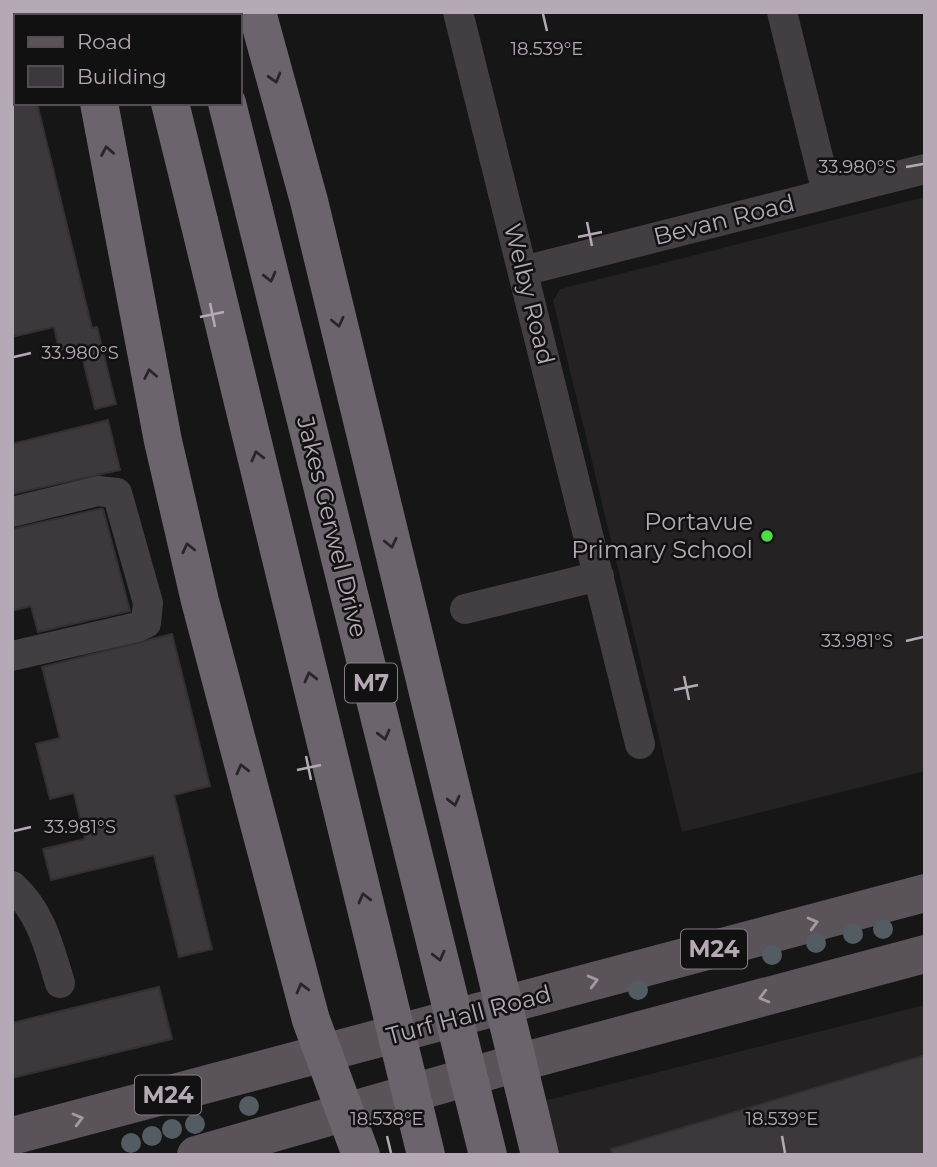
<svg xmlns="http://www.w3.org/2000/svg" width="937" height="1167" font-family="Montserrat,sans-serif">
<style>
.built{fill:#242223}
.building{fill:#3c383b;stroke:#333032;stroke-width:2}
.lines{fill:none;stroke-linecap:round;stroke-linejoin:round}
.minor{stroke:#433e42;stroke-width:30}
.major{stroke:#5b535a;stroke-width:38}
.highway{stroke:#6c646c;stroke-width:38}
.highway-bridge{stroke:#6c646c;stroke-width:38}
.tree{fill:#525c62}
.oneway{stroke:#282628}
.oneway2{stroke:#a498a4}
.ticks{fill:none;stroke:#b6a9b6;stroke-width:2.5}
.poi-dot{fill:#4dde47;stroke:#121112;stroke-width:2.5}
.labels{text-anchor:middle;stroke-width:5;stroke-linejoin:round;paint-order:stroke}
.shield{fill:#121112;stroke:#857b85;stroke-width:2}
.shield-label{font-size:23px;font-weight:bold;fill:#b6a9b6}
.street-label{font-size:24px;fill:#b6a9b6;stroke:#121112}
.poi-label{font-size:24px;fill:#b6a9b6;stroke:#121112;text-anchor:end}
.ticks-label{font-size:18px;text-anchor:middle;fill:#b6a9b6;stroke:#121112;stroke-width:5;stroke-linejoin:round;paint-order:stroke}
</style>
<rect width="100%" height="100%" fill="#171617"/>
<path class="built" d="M925,197V771L682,832L553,301L560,289Z
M925,1005V1155H539L527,1105Z"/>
<path class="building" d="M12,103H37L92,328L97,327L116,404L95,409L79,344L59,350L54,327L12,337Z
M108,420L120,470L12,494V444Z
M99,509H103L130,611L38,632L31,606L12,611V529Z
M172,634L210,786L174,795L212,949L179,957L154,855L51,880L43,849L85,839L74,793L50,799L36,744L60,738L42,667Z
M159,987L172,1039L12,1078V1023Z
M925,1055V1155H612L611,1149Z"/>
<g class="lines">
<path class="minor" d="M458,12L640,744
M782,12L827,193
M523,271L925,169
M12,512L98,491L117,493L148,603L146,623L137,627L12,656
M465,609L599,576
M12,886C41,912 49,947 60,983"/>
<path class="major" d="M12,1136L925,893
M196,1155L517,1063L925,954"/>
<path class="highway" d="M82,12L83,16
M148,12L149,16
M204,12L205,16
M257,12L309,201L540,1155
M99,103L163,441L200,601L311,1020L361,1155
M170,103L199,221
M227,103L254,211"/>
<path class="highway-bridge" d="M254,211L488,1155
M199,221L426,1155"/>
</g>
<g class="tree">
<circle cx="883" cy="929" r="10"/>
<circle cx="853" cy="934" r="10"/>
<circle cx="816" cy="943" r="10"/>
<circle cx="772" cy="955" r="10"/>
<circle cx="638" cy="990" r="10"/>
<circle cx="249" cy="1106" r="10"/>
<circle cx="195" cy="1124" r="10"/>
<circle cx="172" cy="1129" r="10"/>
<circle cx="152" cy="1136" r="10"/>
<circle cx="131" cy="1143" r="10"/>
</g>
<defs><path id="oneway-chevron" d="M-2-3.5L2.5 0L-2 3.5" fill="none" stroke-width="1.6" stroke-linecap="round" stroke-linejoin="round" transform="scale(1.75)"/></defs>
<g class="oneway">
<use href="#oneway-chevron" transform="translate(275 78) rotate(74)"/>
<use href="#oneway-chevron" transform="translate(107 151) rotate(-100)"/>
<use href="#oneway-chevron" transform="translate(270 277) rotate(76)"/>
<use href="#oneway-chevron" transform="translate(338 322) rotate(77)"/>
<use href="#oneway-chevron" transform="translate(150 374) rotate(-101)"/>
<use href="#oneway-chevron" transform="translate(257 456) rotate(-104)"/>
<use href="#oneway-chevron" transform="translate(391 543) rotate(77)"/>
<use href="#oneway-chevron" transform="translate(188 548) rotate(-103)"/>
<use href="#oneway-chevron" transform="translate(310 677) rotate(-104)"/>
<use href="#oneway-chevron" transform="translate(384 735) rotate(76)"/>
<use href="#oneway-chevron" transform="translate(242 769) rotate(-104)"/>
<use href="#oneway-chevron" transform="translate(454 801) rotate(76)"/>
<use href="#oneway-chevron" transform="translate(364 898) rotate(-104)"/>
<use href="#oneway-chevron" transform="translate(439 956) rotate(76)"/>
<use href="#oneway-chevron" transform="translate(302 988) rotate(-105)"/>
</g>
<g class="oneway2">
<use href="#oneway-chevron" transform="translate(813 923) rotate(-15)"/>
<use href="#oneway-chevron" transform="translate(593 981) rotate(-15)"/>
<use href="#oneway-chevron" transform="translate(764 997) rotate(165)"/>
<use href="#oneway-chevron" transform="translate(78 1119) rotate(-15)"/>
</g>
<path class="ticks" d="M543,14L547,31M906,167L923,164M587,222L592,246M578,237L602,232M210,303L215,327M200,317L224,312M14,357L31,353M906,641L923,637M684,676L689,700M674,690L698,685M306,756L311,780M297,770L321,765M14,831L31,827M387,1136L391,1153M782,1136L785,1153"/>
<circle class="poi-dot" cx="767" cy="536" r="7"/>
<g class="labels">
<g class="shield">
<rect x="345" y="663.5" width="52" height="39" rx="5"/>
<rect x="681" y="929.5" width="66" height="39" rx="5"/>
<rect x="135" y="1075.5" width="66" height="39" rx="5"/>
</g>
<g class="shield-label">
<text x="371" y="691">M7</text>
<text x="714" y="957">M24</text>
<text x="168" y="1103">M24</text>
</g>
<g class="street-label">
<text transform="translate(724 220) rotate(-14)" y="8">Bevan Road</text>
<text transform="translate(529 294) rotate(76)" y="8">Welby Road</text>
<text transform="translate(332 527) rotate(76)" y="8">Jakes Gerwel Drive</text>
<text transform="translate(469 1015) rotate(-15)" y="8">Turf Hall Road</text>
</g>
<g class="poi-label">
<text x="753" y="530">Portavue<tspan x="753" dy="28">Primary School</tspan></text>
</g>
</g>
<g class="ticks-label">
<text x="547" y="55">18.539°E</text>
<text x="857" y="173">33.980°S</text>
<text x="80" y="359">33.980°S</text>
<text x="857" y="647">33.981°S</text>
<text x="80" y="833">33.981°S</text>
<text x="387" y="1125">18.538°E</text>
<text x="782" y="1125">18.539°E</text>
</g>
<rect width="937" height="1167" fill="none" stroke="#b6a9b6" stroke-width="28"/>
<rect x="14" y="14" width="228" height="91" fill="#121112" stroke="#544e54" stroke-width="2"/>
<rect x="28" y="37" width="35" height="10" fill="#5b535a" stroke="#544e54" stroke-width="2"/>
<text x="77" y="49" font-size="21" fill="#b6a9b6">Road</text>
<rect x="28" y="66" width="35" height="21" fill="#3c383b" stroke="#544e54" stroke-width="2"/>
<text x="77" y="84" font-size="21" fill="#b6a9b6">Building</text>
</svg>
